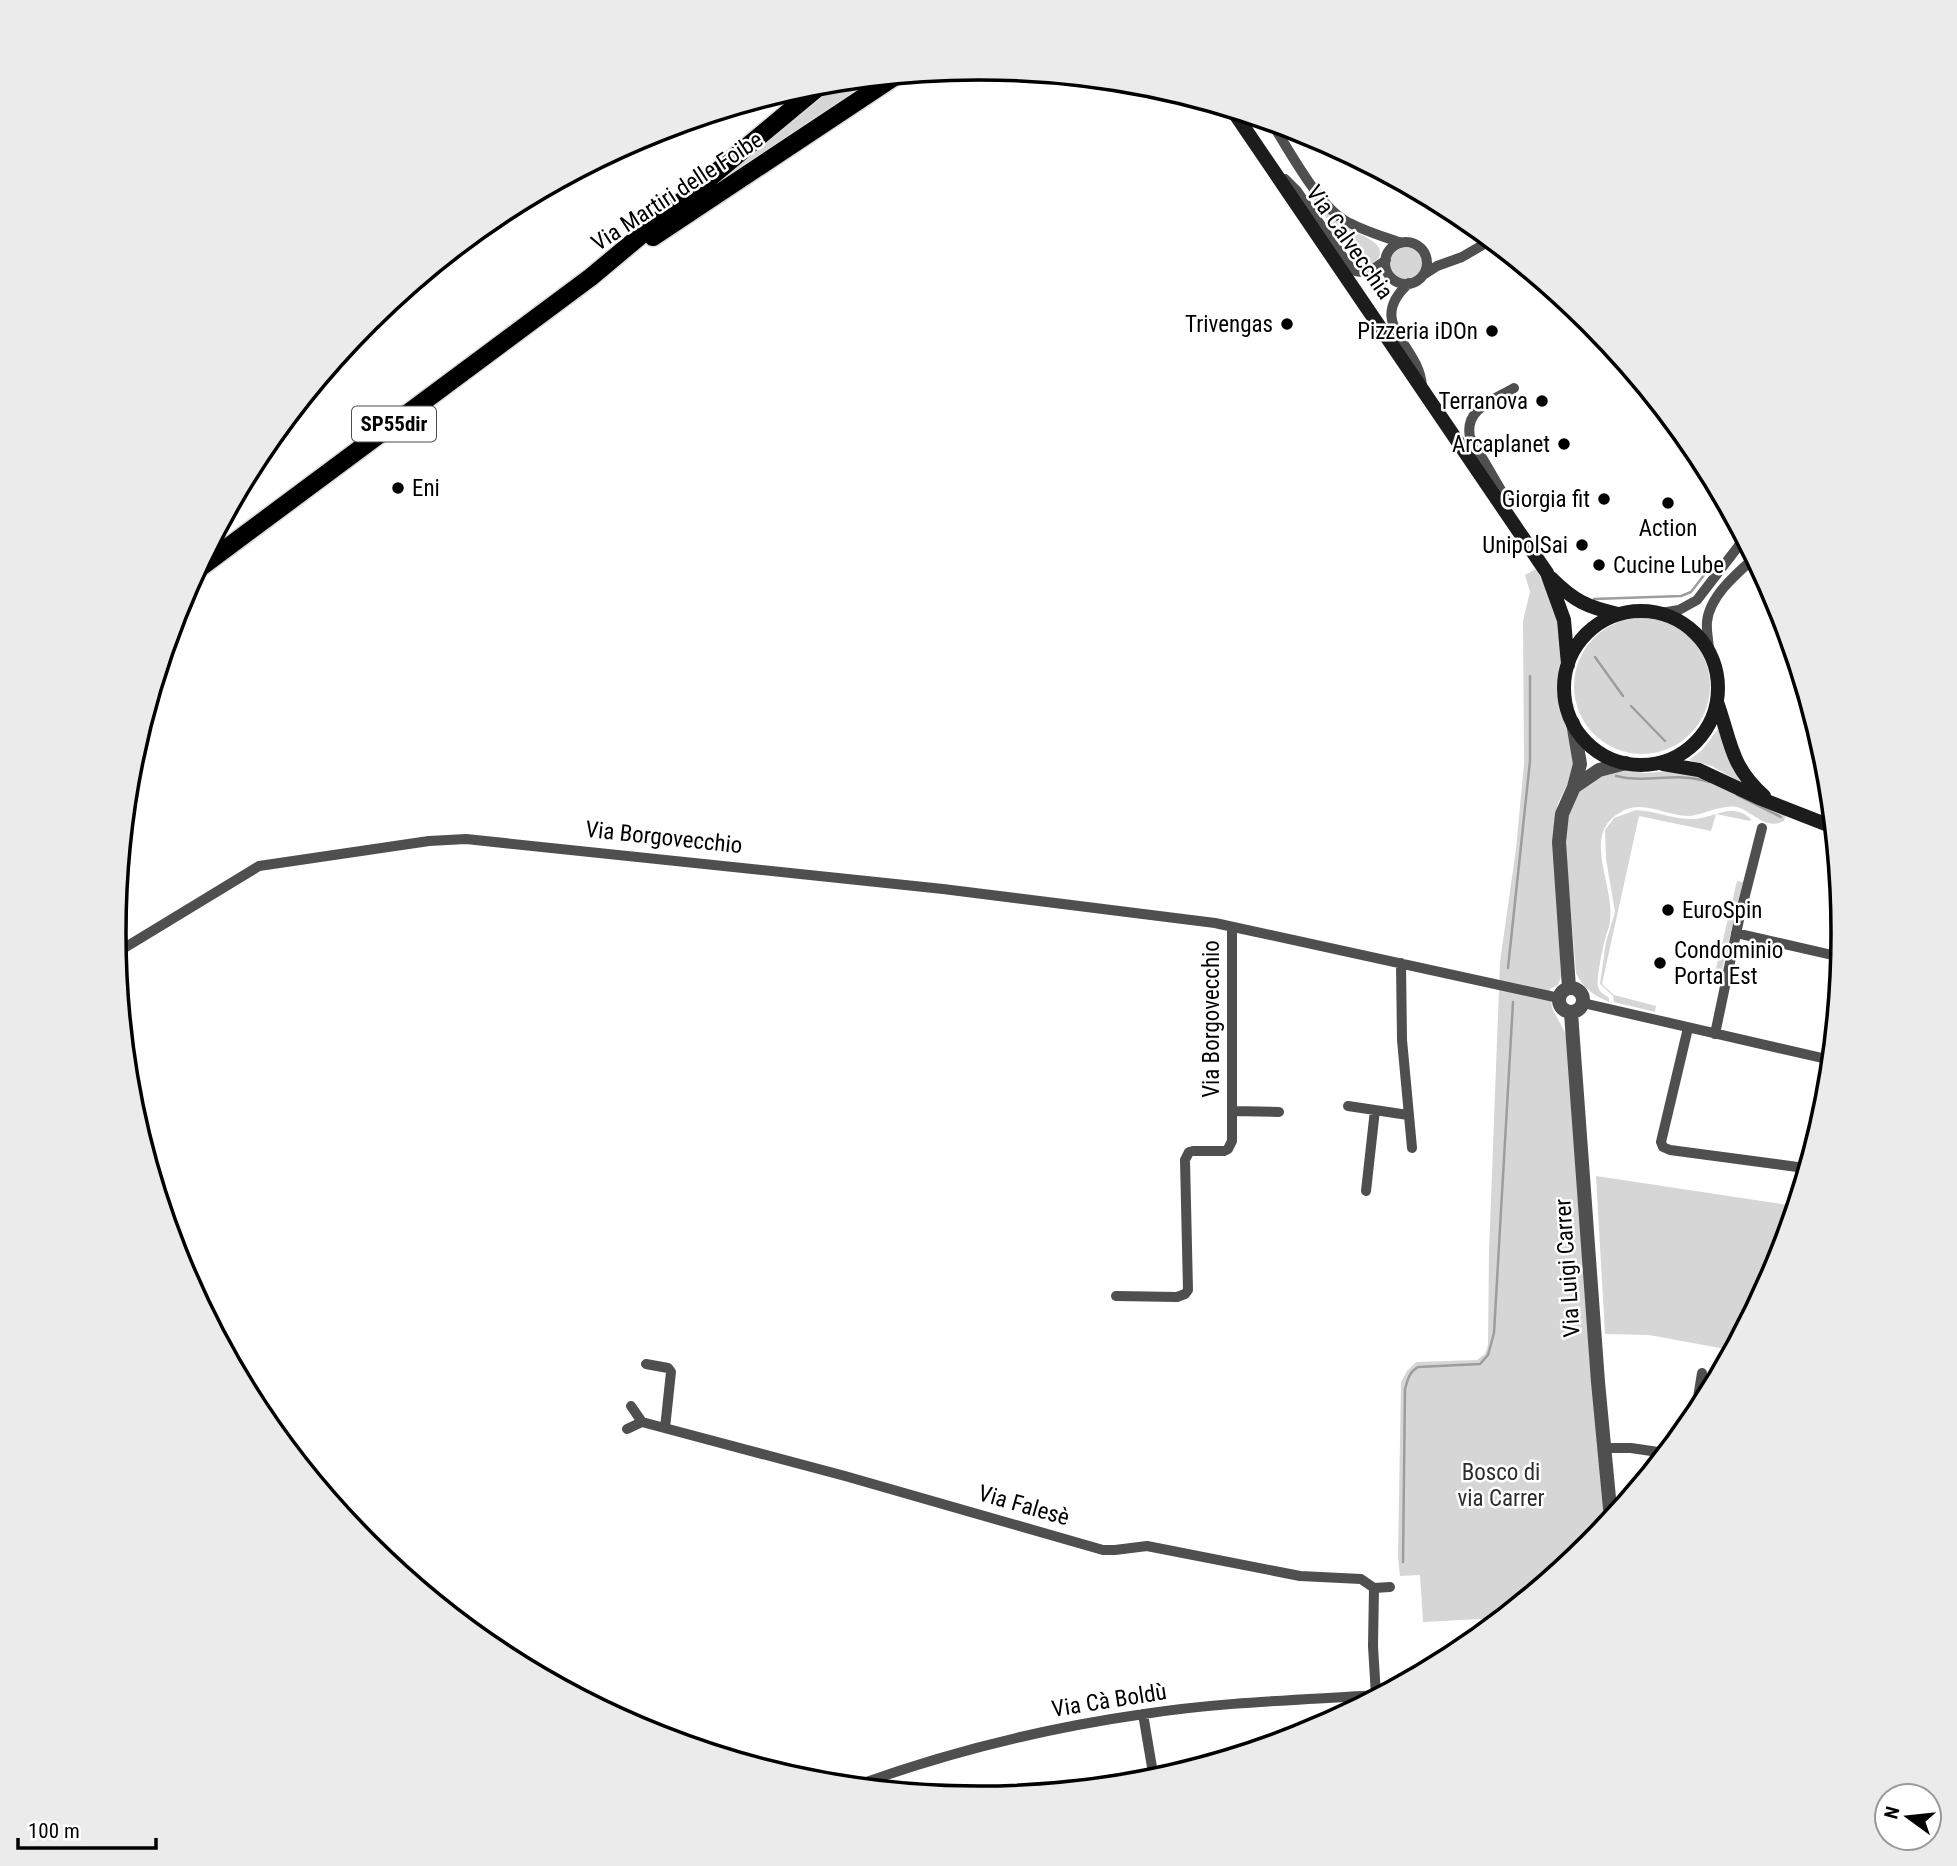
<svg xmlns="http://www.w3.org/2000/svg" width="1957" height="1866" font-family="'Roboto Condensed',sans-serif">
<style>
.green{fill:#d6d6d6}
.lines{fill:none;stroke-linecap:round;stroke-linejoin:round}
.stream{stroke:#9d9d9d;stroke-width:2.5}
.trunk-casing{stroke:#dbdbdb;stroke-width:21}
.minor{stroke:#4f4f4f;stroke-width:10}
.tertiary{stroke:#4f4f4f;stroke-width:14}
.secondary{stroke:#1c1c1c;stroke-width:14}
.trunk{stroke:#000;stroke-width:18}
.poi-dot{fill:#000;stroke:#fff;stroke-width:2.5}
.labels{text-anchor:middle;stroke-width:5;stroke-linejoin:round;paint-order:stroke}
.shield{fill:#fff;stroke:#4c4c4c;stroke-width:2}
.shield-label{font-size:21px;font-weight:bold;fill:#000}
.street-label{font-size:23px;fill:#000;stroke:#fff}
.poi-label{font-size:23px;fill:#000;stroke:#fff;text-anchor:end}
.park-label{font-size:23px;fill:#2d2d2d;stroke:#fff}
.rim{fill:none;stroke:#000;stroke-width:3.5}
</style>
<rect width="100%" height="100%" fill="#fff"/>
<path class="green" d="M884,78L709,194L705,187L829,83Z
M1310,190C1320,203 1329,216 1343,225C1358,236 1399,244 1370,267L1367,263L1362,264L1355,260L1308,191Z
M1389 262a17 17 0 1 1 34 0a17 17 0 1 1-34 0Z
M1536,569L1557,608L1562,644L1557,694L1575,760L1573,773L1558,803L1554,824L1561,977L1558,985L1550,989L1552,1008L1567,1036L1577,1180L1605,1526L1590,1545L1500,1618L1423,1622L1420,1575L1400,1576L1398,1557L1401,1382L1407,1371L1416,1362L1477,1360L1485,1354L1488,1345L1489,1252L1500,962L1516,849L1524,764L1523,621L1530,592L1525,575Z
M1574 686a68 68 0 1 1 136 0a68 68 0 1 1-136 0Z
M1718,729L1733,767L1745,785L1712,766L1689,760L1702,750Z
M1622,770L1645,773L1687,770L1786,814L1784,821C1767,830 1754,814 1740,808C1725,802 1704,815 1688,816C1665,816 1643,799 1621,812C1577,836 1621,892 1608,930C1604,939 1596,979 1598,987C1600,993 1605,995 1609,998V1002C1593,995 1583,988 1576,973L1565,841L1568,813L1578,792L1594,777Z
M1636,810C1655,811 1673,819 1692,819C1713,819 1732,801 1751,819L1750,821L1716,814L1711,831L1639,816L1602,984L1614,995L1656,1006L1655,1012L1614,1002L1613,996L1600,984L1606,942L1615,912L1606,859L1605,830L1614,818Z
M1737,881L1743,882L1720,978L1714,977Z
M1596,1176L1795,1206L1777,1264L1731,1350L1649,1335L1605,1334Z"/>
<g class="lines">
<path class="stream" d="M1594,599L1681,596L1691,592L1711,566
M1595,657L1623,696
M1631,706L1665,741
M1616,776C1649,784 1675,771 1709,782
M1737,795L1781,817
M1508,968L1530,761V676
M1403,1562L1405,1389C1408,1379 1409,1372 1418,1367L1480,1364L1488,1355L1494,1333L1513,1002"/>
<g class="trunk-casing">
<path id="trunk" d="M653,237L894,77
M197,570L591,277L822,84"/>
</g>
<path class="minor" d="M1271,122C1289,150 1317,203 1344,220C1361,230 1382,236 1401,243
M1285,179L1297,191L1352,270C1366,276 1376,268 1386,260
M1385 263a21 21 0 1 1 42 0a21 21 0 1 1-42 0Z
M1423,275L1437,266L1462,257L1491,240
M1409,283C1364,324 1419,343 1422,386
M1507,512L1505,497L1470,437C1464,409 1494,400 1514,388
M1661,613L1679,610L1697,600L1744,539
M1709,651C1709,642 1706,632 1707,622C1709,597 1736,574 1754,558
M1736,933L1841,957
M116,953L259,866L429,841L466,839L943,889L1215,923L1559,998
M1401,963L1402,1040L1412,1148
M1583,1003L1831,1060
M1688,1028L1661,1142L1663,1147L1670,1150L1805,1168
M1715,1034L1740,915L1762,828
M1348,1106L1408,1115
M1232,1111L1279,1112
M1822,1117L1827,1095
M1366,1191L1375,1110
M1116,1296L1177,1297L1185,1294L1188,1290L1185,1160L1189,1152L1193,1151H1224L1228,1149L1232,1141V927
M646,1364L668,1368L671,1372L665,1428
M631,1406L642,1422L845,1476L1103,1550H1115L1147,1546L1300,1576L1361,1579L1374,1588L1373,1646L1376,1696
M1695,1416L1702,1373
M627,1429L642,1422
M1604,1448H1631L1665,1453
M1374,1588L1390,1587
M1143,1714L1154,1779
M855,1786C948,1752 1046,1728 1144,1714C1221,1702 1300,1700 1378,1695"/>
<path class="tertiary" d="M1574,787L1599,770L1626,763
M1559 1000a12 12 0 1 1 24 0a12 12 0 1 1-24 0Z
M1569,988L1559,842L1562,814L1574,787L1580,764L1573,723
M1571,1013L1598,1382L1611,1519"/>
<path class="secondary" d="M1233,111L1547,573L1564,620L1568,665
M1551,578C1574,601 1587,607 1618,614
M1564 688a77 77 0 1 1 154 0a77 77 0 1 1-154 0Z
M1717,702C1731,741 1730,766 1764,796
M1663,764L1699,770L1759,798L1833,827"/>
<use href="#trunk" class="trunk"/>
</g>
<g class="poi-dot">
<circle cx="1287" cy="324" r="7"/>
<circle cx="1492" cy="331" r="7"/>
<circle cx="1542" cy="401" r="7"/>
<circle cx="1564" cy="444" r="7"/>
<circle cx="398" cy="488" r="7"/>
<circle cx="1604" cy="499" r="7"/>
<circle cx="1668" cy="503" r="7"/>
<circle cx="1582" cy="545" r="7"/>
<circle cx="1599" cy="565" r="7"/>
<circle cx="1668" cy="910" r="7"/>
<circle cx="1660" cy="963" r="7"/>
</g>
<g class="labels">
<rect class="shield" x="352" y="406.5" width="84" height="35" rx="5"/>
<g class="shield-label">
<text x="394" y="431">SP55dir</text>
</g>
<g class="street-label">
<text transform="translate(677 191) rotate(-33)" y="8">Via Martiri delle Foibe</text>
<text transform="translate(1350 242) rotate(55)" y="8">Via Calvecchia</text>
<text transform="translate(664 837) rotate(6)" y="8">Via Borgovecchio</text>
<text transform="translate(1211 1019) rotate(-90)" y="8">Via Borgovecchio</text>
<text transform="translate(1567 1268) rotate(-94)" y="8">Via Luigi Carrer</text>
<text transform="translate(1024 1505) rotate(16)" y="8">Via Falesè</text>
<text transform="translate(1109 1700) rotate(-9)" y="8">Via Cà Boldù</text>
</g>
<g class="poi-label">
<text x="1273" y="332">Trivengas</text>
<text x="1478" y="339">Pizzeria iDOn</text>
<text x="1528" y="409">Terranova</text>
<text x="1550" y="452">Arcaplanet</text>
<text x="412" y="496" text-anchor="start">Eni</text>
<text x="1590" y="507">Giorgia fit</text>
<text x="1668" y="536" text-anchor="middle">Action</text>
<text x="1568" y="553">UnipolSai</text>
<text x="1613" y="573" text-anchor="start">Cucine Lube</text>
<text x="1682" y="918" text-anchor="start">EuroSpin</text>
<text x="1674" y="958" text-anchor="start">Condominio<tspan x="1674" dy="26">Porta Est</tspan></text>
</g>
<g class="park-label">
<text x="1501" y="1480">Bosco di<tspan x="1501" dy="26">via Carrer</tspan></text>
</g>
</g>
<path d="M0 0H1957V1866H0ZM978 80H979A852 852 0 0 1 1831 932V934A852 852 0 0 1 979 1786H978A852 852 0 0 1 126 934V932A852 852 0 0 1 978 80Z" fill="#ebebeb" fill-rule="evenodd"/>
<path class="rim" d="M978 80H979A852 852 0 0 1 1831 932V934A852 852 0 0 1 979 1786H978A852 852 0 0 1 126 934V932A852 852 0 0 1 978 80Z"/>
<g transform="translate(1908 1817) rotate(285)"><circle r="33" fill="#ffffff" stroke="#999999" stroke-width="2"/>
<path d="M0-5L12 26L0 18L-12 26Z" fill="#000000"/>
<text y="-10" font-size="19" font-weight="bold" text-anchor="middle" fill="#000000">N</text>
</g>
<path d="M18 1838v10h138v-10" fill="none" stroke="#000000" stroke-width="3.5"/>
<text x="28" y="1838" font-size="21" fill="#000000" stroke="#ffffff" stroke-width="5" paint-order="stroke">100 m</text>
</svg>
